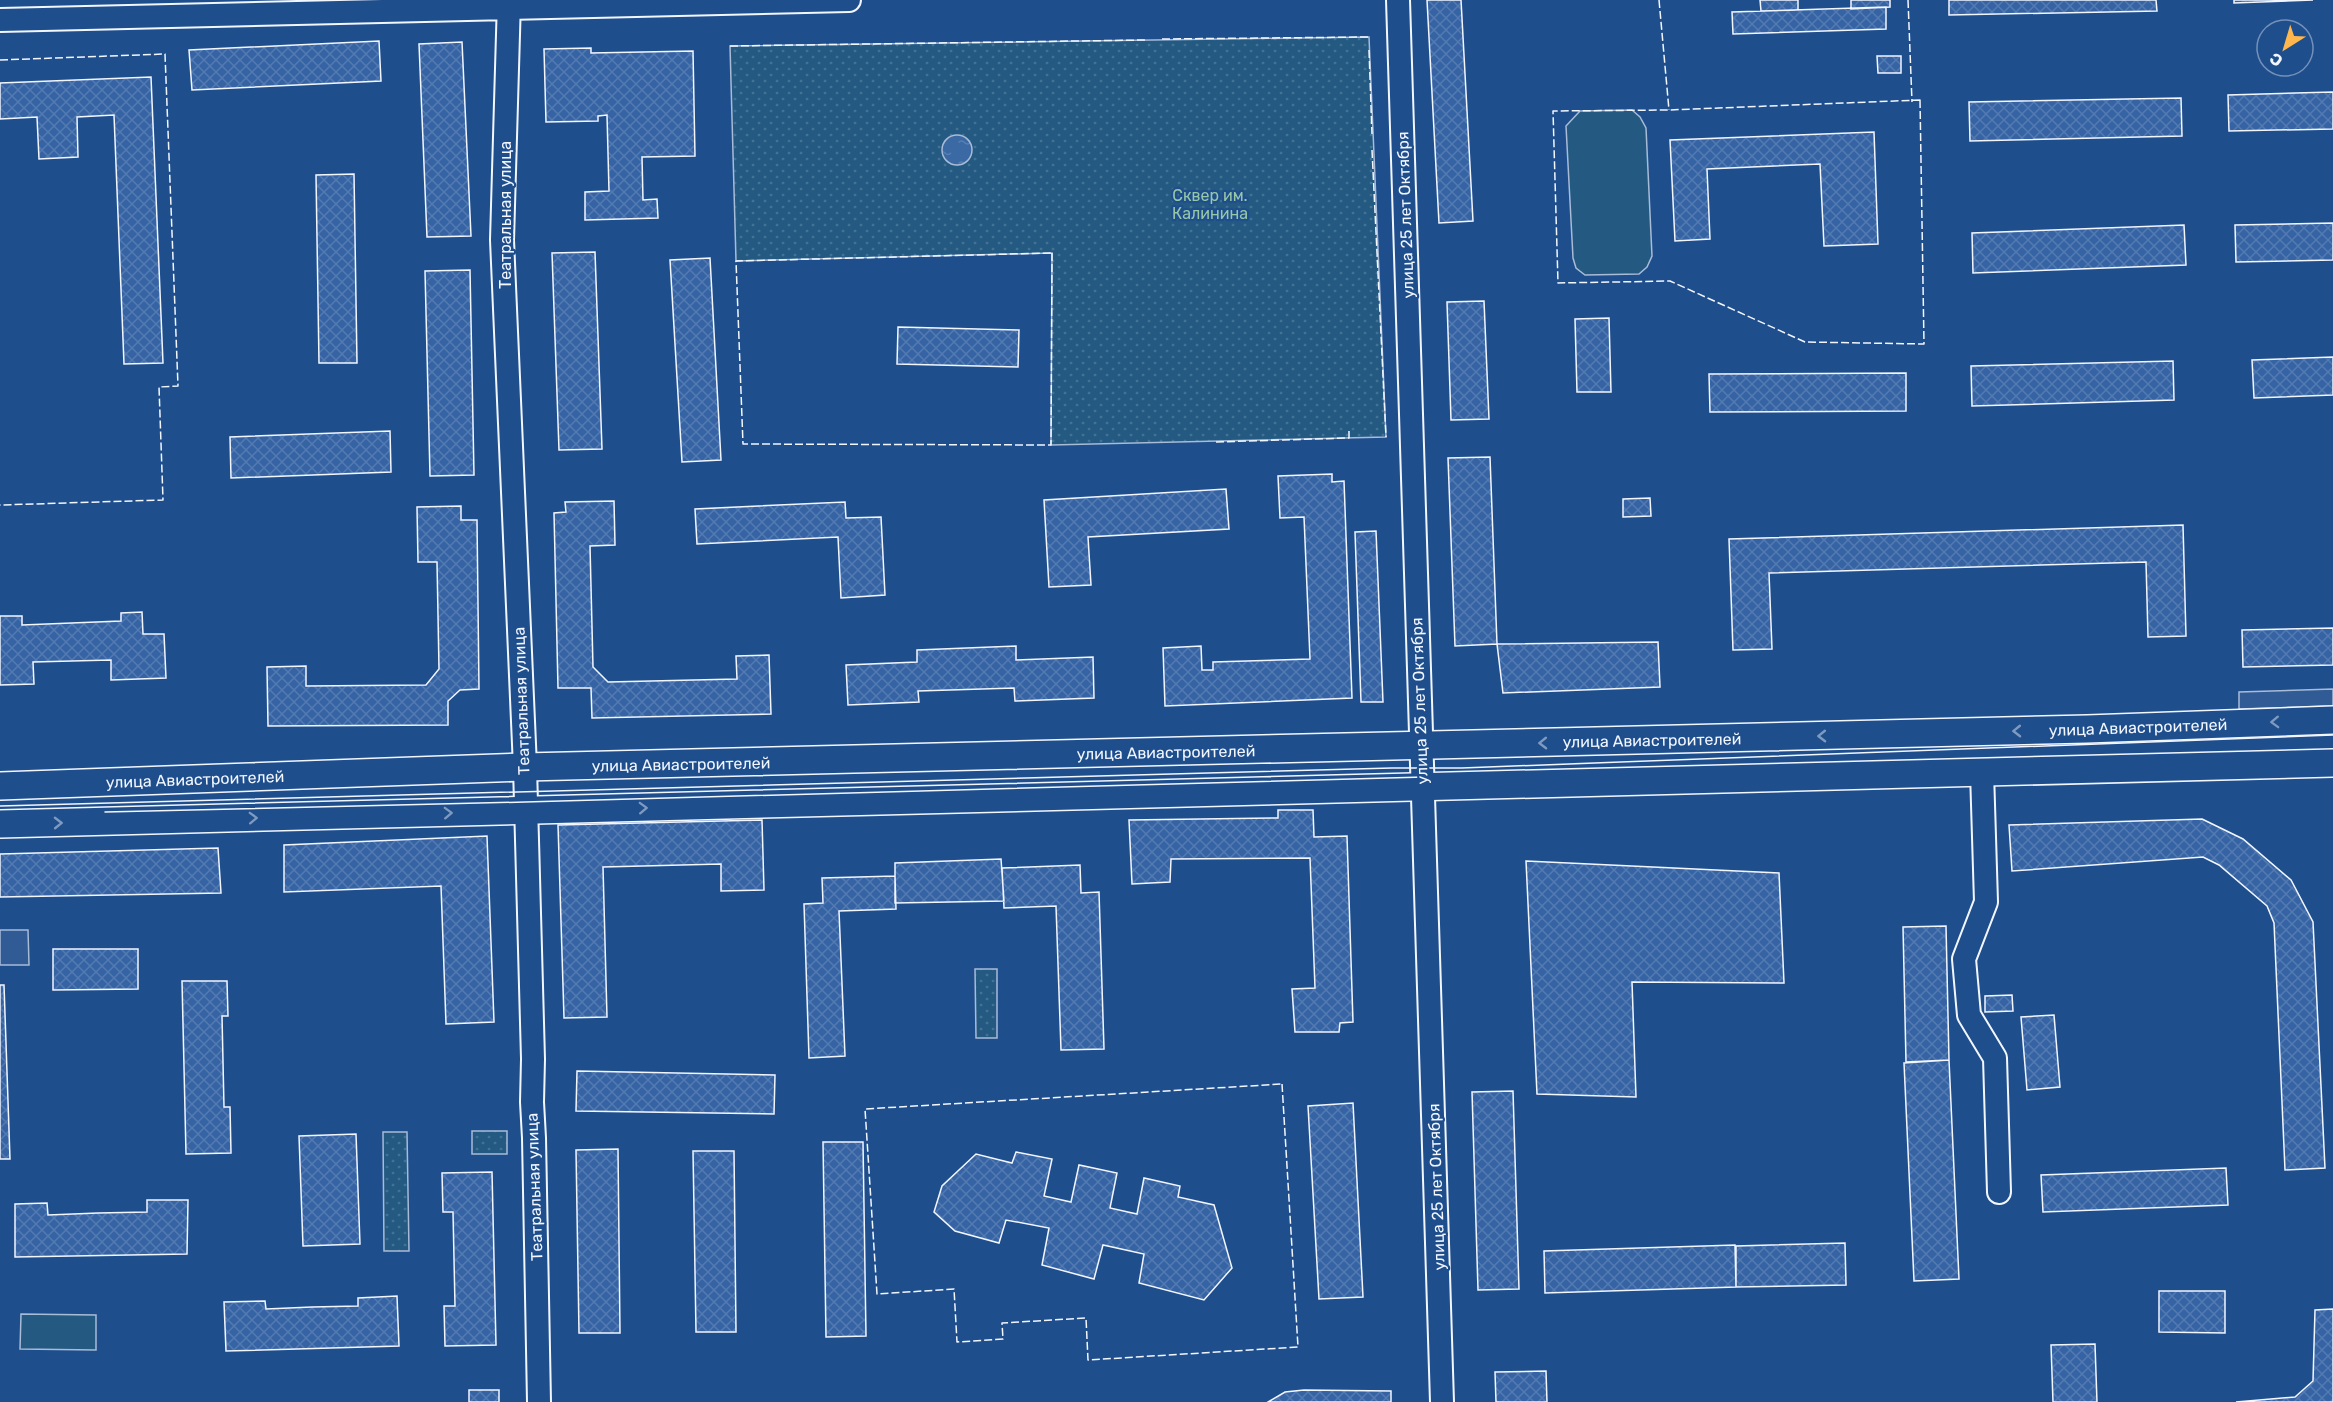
<svg xmlns="http://www.w3.org/2000/svg" width="2333" height="1402" font-family="Rubik,sans-serif">
<style>
.park{fill:url(#park-dots);stroke:#a8bbd7;stroke-width:1.5}
.pitch{fill:#245a82;stroke:#a8bbd7;stroke-width:1.5}
.parking{fill:#305b95;stroke:#a8bbd7;stroke-width:1.5}
.water{fill:url(#water-ripples);stroke:#a8bbd7;stroke-width:1.5}
.building{fill:url(#building-cross-hatch);stroke:#f2f6ff;stroke-width:1.5}
.lines{fill:none;stroke-linecap:round;stroke-linejoin:round}
.minor-casing{stroke:#f2f6ff;stroke-width:26}
.major-casing{stroke:#f2f6ff;stroke-width:30}
.minor{stroke:#1f4e8c;stroke-width:22}
.major{stroke:#1f4e8c;stroke-width:27}
.tram{stroke:#f2f6ff;stroke-width:1.5}
.fence{stroke:#f2f6ff;stroke-width:1.5;stroke-dasharray:8 3;stroke-linecap:butt}
.oneway{stroke:#7e9ac0}
.labels{text-anchor:middle;stroke-width:4.5;stroke-linejoin:round;paint-order:stroke}
.park-label{font-size:16px;fill:#97c8a6;stroke:#1f4e8c}
.street-label{font-size:16px;fill:#f2f6ff;stroke:#1f4e8c}
</style>
<defs>
<pattern id="park-dots" width="8" height="8" patternUnits="userSpaceOnUse" patternTransform="scale(1.5)"><rect width="8" height="8" fill="#245a82"/><path d="M2 2h.1M6 6h.1" fill="none" stroke="#447295" stroke-width="1.8" stroke-linecap="round"/></pattern>
<pattern id="water-ripples" width="26" height="14" patternUnits="userSpaceOnUse" patternTransform="scale(1.5)"><rect width="26" height="14" fill="#3b69a3"/><path d="M2 4q2-2 4 0t4 0M15 11q2-2 4 0t4 0" fill="none" stroke="#587fb1"/></pattern>
<pattern id="building-cross-hatch" width="8" height="8" patternUnits="userSpaceOnUse" patternTransform="scale(1.5)"><rect width="8" height="8" fill="#3563a3"/><path d="M0 0l8 8M0 8l8-8" fill="none" stroke="#537ab1"/></pattern>
</defs>
<rect width="100%" height="100%" fill="#1f4e8c"/>
<path class="park" d="M1369,37L1386,437L1051,445L1052,253L736,261L730,46Z
M975,969H997V1038H976Z
M472,1131H507V1154H472Z
M383,1132H407L409,1251H384Z"/>
<path class="pitch" d="M1632,110L1640,117L1646,128L1652,256L1647,267L1639,274L1585,275L1576,268L1573,258L1566,126L1580,111Z
M21,1314L96,1315V1350L20,1349Z"/>
<path class="parking" d="M2333,689V706L2239,709V692Z
M0,930H28L29,965H0Z"/>
<path class="water" d="M942 150a15 15 0 1 1 30 0a15 15 0 1 1-30 0Z"/>
<path class="building" d="M1427,0H1461L1473,221L1439,223Z
M1760,0H1798V10L1761,11Z
M1851,0H1890V7L1851,9Z
M1949,0H2156L2157,11L1949,15Z
M2234,0H2313L2234,3Z
M1886,7V29L1733,34L1732,12Z
M379,41L381,81L192,90L189,50Z
M462,42L471,236L427,237L419,44Z
M591,48V53L693,51L695,156L642,157L643,200L657,199L658,218L585,220V192L609,191L607,115L598,116V121L546,122L544,49Z
M1877,56H1901V73H1878Z
M151,77L163,363L124,364L114,115L77,117L78,157L39,159L37,117L0,119V83Z
M2333,92V129L2229,131L2228,95Z
M2181,98L2182,136L1970,141L1969,102Z
M1874,132L1878,244L1824,246L1820,164L1707,169L1710,239L1675,241L1670,140Z
M354,174L357,363H319L316,175Z
M2333,223V260L2236,262L2235,225Z
M2184,225L2186,265L1973,273L1972,233Z
M595,252L602,449L559,450L552,253Z
M710,258L721,460L682,462L670,260Z
M470,270L474,475L430,476L425,271Z
M1484,301L1489,419L1451,420L1447,302Z
M1609,318L1611,392H1577L1575,319Z
M898,327L1019,330L1018,367L897,364Z
M2333,357V395L2254,398L2252,360Z
M2173,361L2174,400L1972,406L1971,366Z
M1906,373V411L1710,412L1709,374Z
M390,431L391,472L231,478L230,437Z
M1490,457L1497,644L1455,646L1448,458Z
M1332,474V482L1344,481L1352,698L1165,706L1163,648L1201,646L1202,670H1213V662L1310,659L1304,517L1280,518L1278,476Z
M1226,489L1229,529L1088,537L1091,585L1049,587L1044,500Z
M1650,498L1651,516L1623,517V499Z
M614,501L615,545L590,546L593,667L608,682L737,679L736,656L769,655L771,714L592,718L591,688H558L554,513L566,512L565,502Z
M845,502L846,518L881,517L885,595L841,598L838,537L697,544L695,509Z
M461,506V520H477L479,689L460,690L448,701V725L268,726L267,667L306,666V686L426,685L439,669L437,562H418L417,507Z
M2183,525L2186,636L2148,637L2146,562L1769,573L1772,649L1733,650L1729,539Z
M1376,531L1383,702H1361L1355,532Z
M142,612L143,634H164L166,678L111,680V660L33,662L34,684L0,685V616H22V625L121,621V613Z
M2333,628V665L2243,667L2242,630Z
M1658,642L1660,687L1503,693L1497,644Z
M1016,646V660L1093,657L1094,698L1015,701L1014,688L918,691L919,702L848,705L846,665L917,662V650Z
M1278,810H1313L1314,837L1347,836L1353,1022L1340,1023L1339,1032H1295L1292,989L1315,988L1310,858L1171,859L1170,882L1132,884L1129,820L1278,818Z
M2202,819L2243,839L2291,880L2313,922L2325,1168L2285,1170L2274,923L2267,906L2219,865L2203,857L2012,871L2009,825Z
M762,820L764,890L721,891V864L603,867L607,1017L564,1018L558,825Z
M487,836L494,1022L446,1024L441,886L284,892V845Z
M218,848L221,893L0,897V854Z
M1001,859L1004,901L895,903V863Z
M1526,861L1779,873L1784,983L1632,982L1636,1097L1537,1094Z
M1080,865L1081,893L1099,892L1104,1049L1061,1050L1056,906L1004,908L1002,868Z
M895,876L896,909L839,911L845,1056L809,1058L804,904L823,903L822,878Z
M1946,926L1949,1060L1906,1062L1903,927Z
M53,949H138V989L53,990Z
M182,981H227L228,1016H222L224,1107H230L231,1153L186,1154Z
M0,985H4L10,1159H0Z
M2012,995L2013,1011L1985,1012V996Z
M2054,1015L2060,1087L2027,1090L2021,1017Z
M1949,1060L1959,1279L1914,1281L1904,1063Z
M577,1071L775,1075L774,1114L576,1111Z
M1513,1091L1519,1289L1478,1290L1472,1092Z
M1353,1103L1363,1297L1319,1299L1308,1106Z
M356,1134L360,1244L303,1246L299,1136Z
M823,1142H863L866,1336L826,1337Z
M618,1149L620,1333H579L576,1150Z
M693,1151H734L736,1332H696Z
M1016,1152L1052,1159L1044,1196L1071,1202L1079,1165L1117,1173L1110,1208L1137,1214L1144,1178L1180,1186L1178,1197L1214,1205L1232,1268L1204,1300L1139,1283L1144,1254L1103,1245L1094,1279L1042,1265L1049,1228L1006,1220L999,1243L955,1231L934,1212L942,1186L976,1154L1012,1163Z
M2226,1168L2228,1205L2043,1212L2041,1175Z
M492,1172L496,1345L445,1346L444,1306H455L453,1212H443L442,1173Z
M147,1200H188L187,1254L15,1257V1204L47,1203L48,1215L98,1213L147,1212Z
M1845,1243L1846,1285L1736,1287V1246Z
M1735,1245L1736,1287L1545,1293L1544,1251Z
M2159,1291H2225V1333L2159,1332Z
M397,1296L399,1346L226,1351L224,1302L265,1301L266,1309L312,1307L358,1306V1298Z
M2333,1309V1402H2236L2295,1397L2313,1381L2315,1310Z
M2095,1344L2097,1402H2053L2051,1345Z
M1546,1371L1547,1402H1496L1495,1372Z
M469,1390H499V1402H469Z
M1304,1390L1391,1391V1402H1268L1285,1392Z"/>
<g class="lines">
<g class="minor-casing">
<path id="minor" d="M509,0L502,240L525,767L533,1059L532,1102L534,1138L539,1402
M1398,0L1442,1402
M0,20L849,0
M1982,772L1986,902L1964,959L1969,1015L1995,1058L1999,1192"/>
</g>
<g class="major-casing">
<path id="major" d="M0,786L525,767L2087,729L2333,720
M0,824L2333,763"/>
</g>
<use href="#minor" class="minor"/>
<use href="#major" class="major"/>
<path class="tram" d="M0,806L1392,768H1462L2333,735
M105,812L525,802L1424,777"/>
<path class="fence" d="M1659,0L1669,110
M1908,0L1912,102
M1162,39L1369,37
M730,46L1145,40
M1369,50L1372,134
M0,60L165,54L178,386L159,387L163,500L0,505
M1920,100L1924,344L1805,342L1670,281L1558,283L1553,111L1668,110Z
M1372,150L1386,437
M1052,253L1051,445L743,444L736,261Z
M1216,442L1349,438V430
M1282,1084L1298,1347L1088,1360L1086,1318L1002,1323L1003,1339L957,1342L954,1289L877,1294L865,1109Z"/>
</g>
<defs><path id="oneway-chevron" d="M-2-3.5L2.5 0L-2 3.5" fill="none" stroke-width="1.6" stroke-linecap="round" stroke-linejoin="round" transform="scale(1.5)"/></defs>
<g class="oneway">
<use href="#oneway-chevron" transform="translate(2275 722) rotate(178)"/>
<use href="#oneway-chevron" transform="translate(2017 731) rotate(179)"/>
<use href="#oneway-chevron" transform="translate(1822 736) rotate(179)"/>
<use href="#oneway-chevron" transform="translate(1543 743) rotate(179)"/>
<use href="#oneway-chevron" transform="translate(643 808) rotate(-2)"/>
<use href="#oneway-chevron" transform="translate(448 813) rotate(-2)"/>
<use href="#oneway-chevron" transform="translate(253 818) rotate(-2)"/>
<use href="#oneway-chevron" transform="translate(58 823) rotate(-1)"/>
</g>
<g class="labels">
<g class="park-label">
<text x="1210" y="201">Сквер им.<tspan x="1210" dy="18">Калинина</tspan></text>
</g>
<g class="street-label">
<text transform="translate(505 215) rotate(-90)" y="6">Театральная улица</text>
<text transform="translate(1405 215) rotate(-92)" y="6">улица 25 лет Октября</text>
<text transform="translate(521 701) rotate(-92)" y="6">Театральная улица</text>
<text transform="translate(1419 701) rotate(-92)" y="6">улица 25 лет Октября</text>
<text transform="translate(2138 727) rotate(-2)" y="6">улица Авиастроителей</text>
<text transform="translate(1652 740) rotate(-1)" y="6">улица Авиастроителей</text>
<text transform="translate(1166 752) rotate(-1)" y="6">улица Авиастроителей</text>
<text transform="translate(681 764) rotate(-1)" y="6">улица Авиастроителей</text>
<text transform="translate(195 779) rotate(-2)" y="6">улица Авиастроителей</text>
<text transform="translate(534 1187) rotate(-92)" y="6">Театральная улица</text>
<text transform="translate(1436 1187) rotate(-92)" y="6">улица 25 лет Октября</text>
</g>
</g>
<g transform="translate(2285 48) rotate(217)"><circle r="28" fill="#1f4e8c" stroke="#7391ba" stroke-width="1.5"/>
<path d="M0-4.5L10 22L0 15L-10 22Z" fill="#ffb74d"/>
<text y="-9" font-size="16" font-weight="bold" text-anchor="middle" fill="#f2f6ff">С</text>
</g>
</svg>
